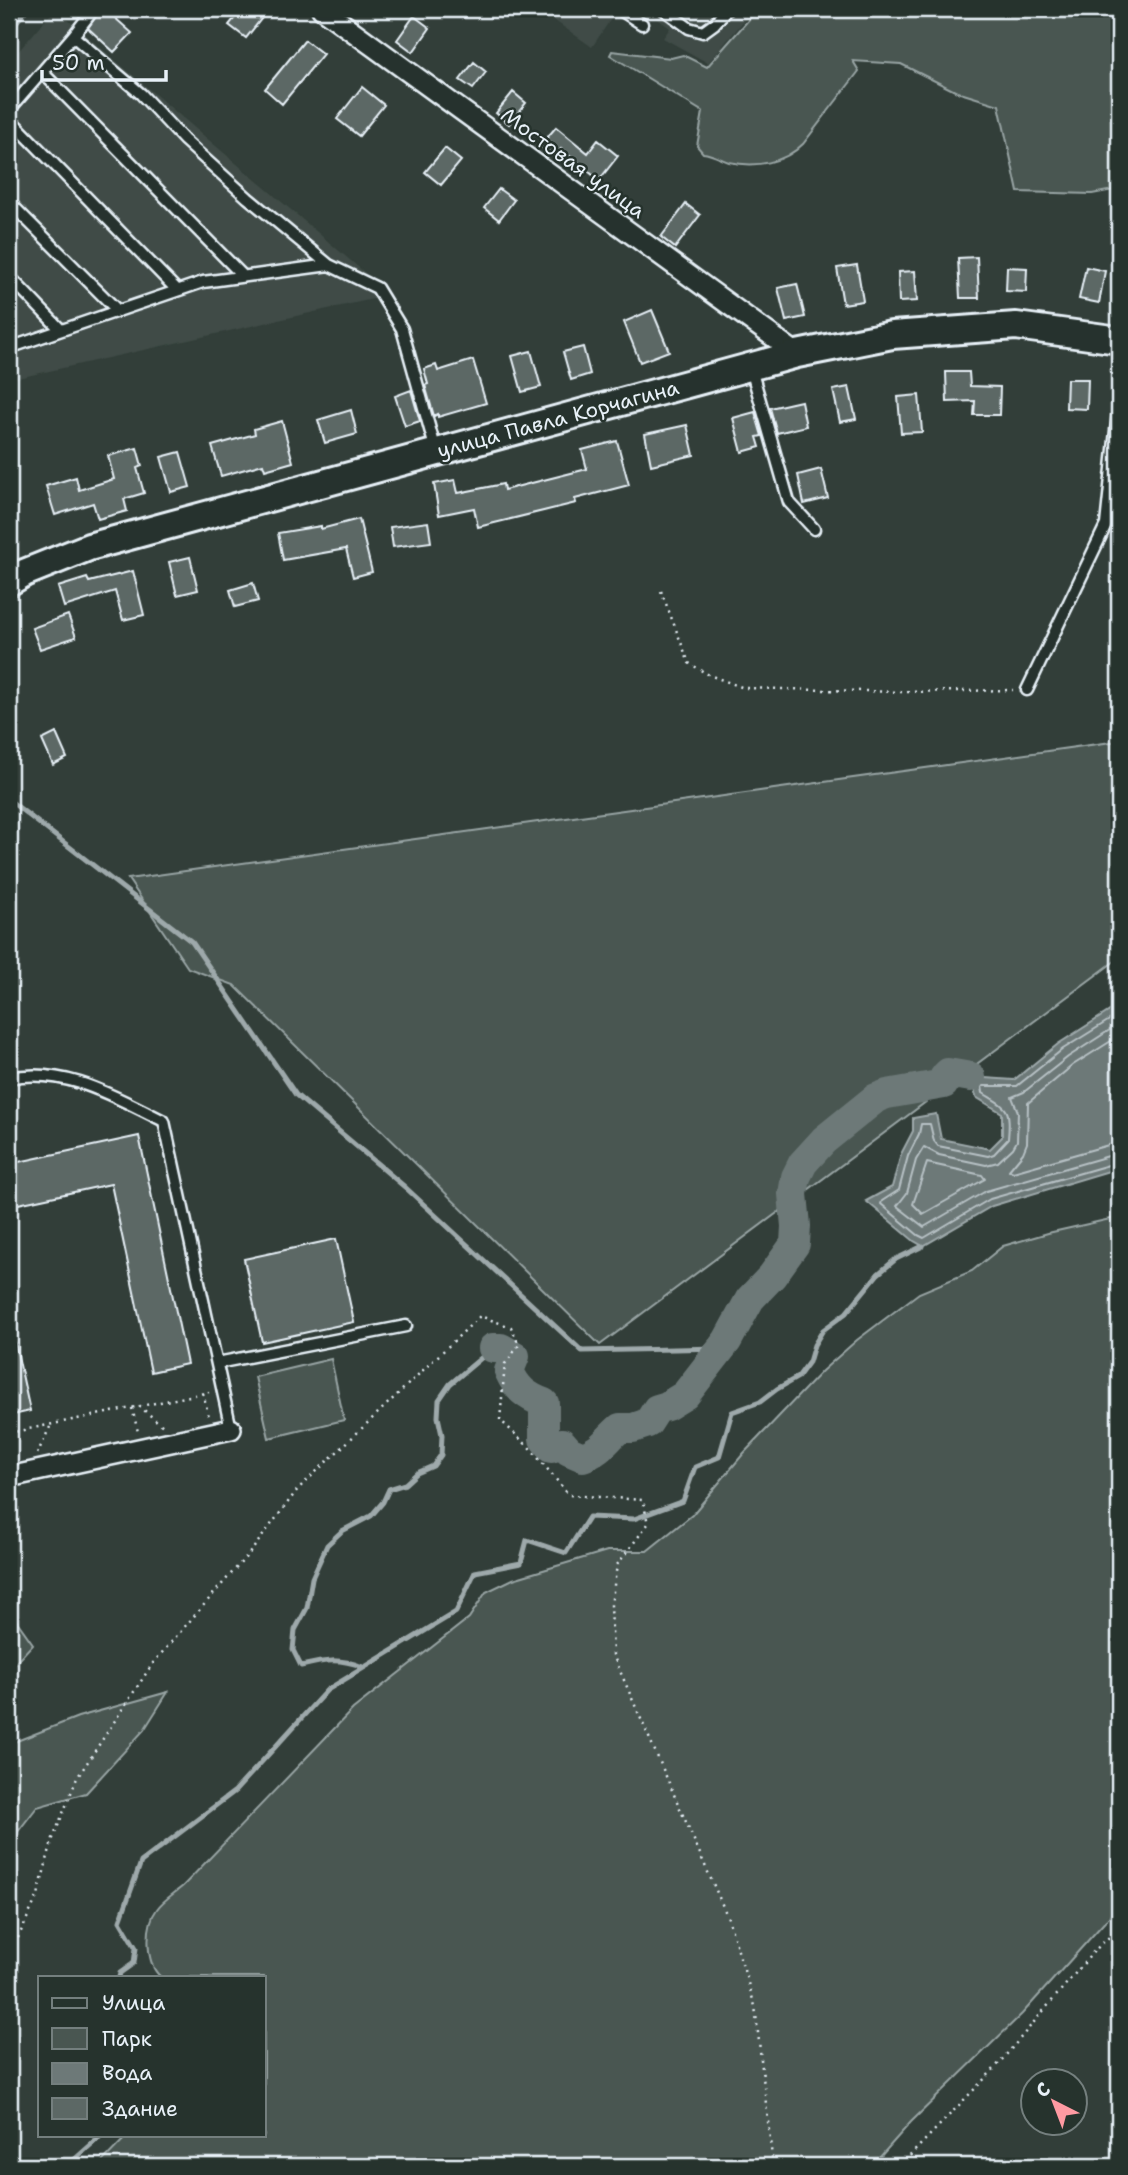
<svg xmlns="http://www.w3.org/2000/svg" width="1128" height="2175" font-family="'Shantell Sans',sans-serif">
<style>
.built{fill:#3f4b46}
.green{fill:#495651;stroke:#98a4a4;stroke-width:2}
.water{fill:#6d7978;stroke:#9ea9ab;stroke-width:2}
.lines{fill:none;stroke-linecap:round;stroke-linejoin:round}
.shore{stroke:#b7c1c5;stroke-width:2}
.stream{stroke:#9ea9ab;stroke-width:5}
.river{stroke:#6d7978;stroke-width:30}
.building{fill:#5c6865;stroke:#e8f1f8;stroke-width:2}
.service-casing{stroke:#e8f1f8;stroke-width:15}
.minor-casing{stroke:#e8f1f8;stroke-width:24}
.secondary-casing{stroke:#e8f1f8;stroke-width:32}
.path{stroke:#e8f1f8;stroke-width:2.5;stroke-dasharray:2 5;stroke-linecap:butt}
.service{stroke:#26332d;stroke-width:10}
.minor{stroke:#26332d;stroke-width:19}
.secondary{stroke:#26332d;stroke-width:26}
.labels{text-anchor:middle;stroke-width:5;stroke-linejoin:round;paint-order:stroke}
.street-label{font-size:21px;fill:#e8f1f8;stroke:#26332d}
</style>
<rect width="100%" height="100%" fill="#323e39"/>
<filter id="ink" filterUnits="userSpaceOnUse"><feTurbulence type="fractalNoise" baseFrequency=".0143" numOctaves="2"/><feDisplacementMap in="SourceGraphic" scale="14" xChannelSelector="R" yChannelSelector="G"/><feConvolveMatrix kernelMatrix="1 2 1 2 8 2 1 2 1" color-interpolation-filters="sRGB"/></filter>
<g filter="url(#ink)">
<path class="built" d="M55,9L391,295L9,380V62Z
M538,9H608L615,13L592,47Z
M644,9H754L708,63L663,38L670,28Z"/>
<path class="green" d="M758,9H1119V189L1092,194L1018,192L999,105L957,92L901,64L853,61L859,71L803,144C784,163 756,168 729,162C720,159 713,154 703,153L697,146L703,112L610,55L612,51L671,58L683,55L707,67Z
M1119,741V958L600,1345L234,985L188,968L128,879Z
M1119,1217V1906L1022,2014L911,2122L872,2166H98L128,2135H264V1977H161C145,1964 145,1925 157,1909C163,1900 175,1893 183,1886L353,1709L469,1618L486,1592L513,1579L607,1551H647L692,1515L744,1453L822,1371L857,1340L919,1293L972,1271L1003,1246L1048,1233Z
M331,1359L344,1420L269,1438L255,1377Z
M9,1610L33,1644L9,1670Z
M168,1692L144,1730L86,1793L37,1807L10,1842L9,1847V1744L78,1717Z"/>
<path class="water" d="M1116,1007H1119V1168L992,1206L923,1246L914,1241L866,1201L892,1187L901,1154L913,1131V1118L936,1114L941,1139L990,1149L1002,1137V1113L976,1097L971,1077L1014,1080L1058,1044Z"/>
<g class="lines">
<path class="shore" d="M1119,1014L1063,1049L1017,1086H982L983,1093C1008,1109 1011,1107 1008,1139L994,1154L988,1156L938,1146L934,1141L930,1124H921L919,1134L908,1156L899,1190L882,1201L881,1204L918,1235L924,1238L990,1199L1119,1162
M1119,1024L1068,1057L1024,1092L1012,1097L1018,1112L1017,1141L1013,1148L998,1162L986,1165L939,1155L924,1147L916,1160L907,1193L897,1206L924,1227L986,1191L1119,1153
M1119,1036L1073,1065L1028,1103L1027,1143L1023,1153L1009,1170L1013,1172L1119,1142
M927,1163L982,1175L985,1179L923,1214L913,1204Z"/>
<path class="stream" d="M9,31L27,9
M9,800L192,942L296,1095L406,1188L582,1351L721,1348
M363,1667C339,1658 326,1660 301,1666L293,1650L295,1630L307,1608L312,1578L327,1545L342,1531L371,1516L383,1502L389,1489L405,1484L417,1473L433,1466L441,1455L442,1435L438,1417L439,1400L450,1384L493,1348
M119,1977L120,1973L134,1963L136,1948L120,1921L141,1862L235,1791L327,1690L456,1612L475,1572L521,1563L527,1540L566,1553L589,1517L634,1519L683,1501L695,1467L719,1457L732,1412L760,1402L777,1389L798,1377L809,1362L814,1345L823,1330L846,1313L878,1274L896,1259L923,1246
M67,2166L102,2135"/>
<path class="river" d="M493,1348H501L515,1356L509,1371C517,1389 526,1396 544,1403V1439L551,1448L562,1443L569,1451L583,1457C602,1450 605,1441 620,1428H633L648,1423L657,1409L667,1406L685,1395L727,1341L750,1299L772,1276L795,1244L796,1226L793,1194L796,1177L803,1163L824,1140L876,1098L887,1094L944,1084L945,1076L948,1073L971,1077"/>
</g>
<path class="building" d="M101,9H105L132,33L114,52L88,28Z
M242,9H269L246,38L229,25Z
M414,16L430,28L413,52L397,40Z
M305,40L323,54L282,104L265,89Z
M474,62L486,72L473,89L460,80Z
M362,87L384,105L359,136L337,119Z
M513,92L526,103L509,124L496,113Z
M556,127L588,153L598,140L618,156L599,180L561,149L554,157L540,146Z
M445,148L461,161L441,185L425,172Z
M499,189L514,200L499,220L484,208Z
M686,204L700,215L675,248L661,237Z
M977,257L979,298H960L958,258Z
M857,265L863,301L843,304L837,268Z
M1007,267L1027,268L1026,292L1006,291Z
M1086,267L1105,271L1099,303L1079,299Z
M915,271L917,301L899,302L898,272Z
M797,284L805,317L786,321L778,288Z
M652,310L669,351L640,362L624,322Z
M583,347L590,374L571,380L563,352Z
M531,351L541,387L522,392L512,356Z
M473,360L486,403L438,417V414L434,416L425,385L428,384L424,369L436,365L438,371Z
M946,372H969L970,386L1000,387L999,415H974L975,401L947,402Z
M1067,379H1088L1087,409L1066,408Z
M849,387L856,419L840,422L833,390Z
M411,390L420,421L405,426L395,396Z
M919,395L922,432L901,433L898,397Z
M801,401L806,426L777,433L770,408Z
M351,410L357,434L325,443L318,420Z
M755,412L762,436L757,437L760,447L742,452L733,418Z
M282,421L293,462L265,470L263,464L221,476L212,446L255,434L254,429Z
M687,425L694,455L651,465L645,434Z
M617,441L629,485L575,499L576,503L478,527L474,508L439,515L434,484L455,480L458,493L503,484L504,490L587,469L582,450Z
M137,448L142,466L137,468L144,493L124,499L127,511L98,519L93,503L55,515L46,486L76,477L79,490L114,479L108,456Z
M180,452L190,487L171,492L161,457Z
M821,469L828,498L804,504L798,475Z
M359,519L372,572L353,577L346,549L283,560L278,533L321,526V529Z
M428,522L431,542L393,547L390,527Z
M190,557L198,590L177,595L169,562Z
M133,571L144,615L123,620L115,591L64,607L58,587L87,578L89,582Z
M253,583L258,601L235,607L230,590Z
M68,615L76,637L40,649L32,628Z
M56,733L67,758L53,765L42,740Z
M139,1136L187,1364L151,1372L111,1184L9,1206V1164Z
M336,1239L354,1322L262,1342L244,1259Z
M9,1342H15L30,1411L9,1416Z"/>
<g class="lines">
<g class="service-casing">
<path id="service" d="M619,9L642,24
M663,9L689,28L703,32L714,24L727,9
M73,36L94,9
M42,72L243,276
M9,110L73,36L141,94L184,140L248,198L329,265L377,288L402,329L436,451
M9,118L177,290
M9,202L117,310
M9,276L61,330
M9,348L203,282L329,265
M751,369L789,502L814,529
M1027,690L1106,525L1119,402
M9,1078C65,1066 115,1097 164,1121L231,1429
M217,1363L406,1326"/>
</g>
<g class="minor-casing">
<path id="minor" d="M322,9L797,354
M9,1477L231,1429"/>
</g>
<g class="secondary-casing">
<path id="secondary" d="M9,582L24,573L89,547L797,354L892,335L1016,326L1119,340"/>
</g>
<path class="path" d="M661,591L689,663L709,675L744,688L904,692L1013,690
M203,1393L209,1417
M139,1406L163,1426
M132,1408L138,1432
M9,1433L209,1392
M37,1454L51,1425
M9,1957L38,1895L52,1841L77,1778L153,1663L252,1550L298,1489L480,1316L511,1327L519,1345L505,1364L500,1420L529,1447L569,1495L643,1500L648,1524L617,1565L611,1605L613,1655L728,1918L755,2006L773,2166
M900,2166L995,2068L1095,1950L1119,1928"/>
<use href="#service" class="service"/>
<use href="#minor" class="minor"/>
<use href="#secondary" class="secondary"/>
</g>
</g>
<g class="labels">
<g class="street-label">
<text transform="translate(573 163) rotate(36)" y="7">Мостовая улица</text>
<text transform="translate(558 419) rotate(-15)" y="7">улица Павла Корчагина</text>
</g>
</g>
<rect width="1128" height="2175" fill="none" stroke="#26332d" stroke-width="35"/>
<rect x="18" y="18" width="1093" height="2140" fill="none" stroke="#e8f1f8" stroke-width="2.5" filter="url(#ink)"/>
<rect x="38" y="1976" width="228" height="161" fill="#26332d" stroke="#747f7e" stroke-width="2"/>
<rect x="52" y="1998" width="35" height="10" fill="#26332d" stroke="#747f7e" stroke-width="2"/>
<text x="102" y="2010" font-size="21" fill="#e8f1f8">Улица</text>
<rect x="52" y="2028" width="35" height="21" fill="#495651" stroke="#747f7e" stroke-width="2"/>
<text x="102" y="2046" font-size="21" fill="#e8f1f8">Парк</text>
<rect x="52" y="2063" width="35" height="21" fill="#6d7978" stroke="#747f7e" stroke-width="2"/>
<text x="102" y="2080" font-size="21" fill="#e8f1f8">Вода</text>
<rect x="52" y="2098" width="35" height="21" fill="#5c6865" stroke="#747f7e" stroke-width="2"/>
<text x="102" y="2116" font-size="21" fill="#e8f1f8">Здание</text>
<g transform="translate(1054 2102) rotate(318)"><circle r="33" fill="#26332d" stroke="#747f7e" stroke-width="2"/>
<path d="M0-5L12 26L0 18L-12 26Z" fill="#ff9aa2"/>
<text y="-10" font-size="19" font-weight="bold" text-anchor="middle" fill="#e8f1f8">С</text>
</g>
<path d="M42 70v10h124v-10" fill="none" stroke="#e8f1f8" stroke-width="3.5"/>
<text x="52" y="70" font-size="21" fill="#e8f1f8" stroke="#26332d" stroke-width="5" paint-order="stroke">50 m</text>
</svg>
